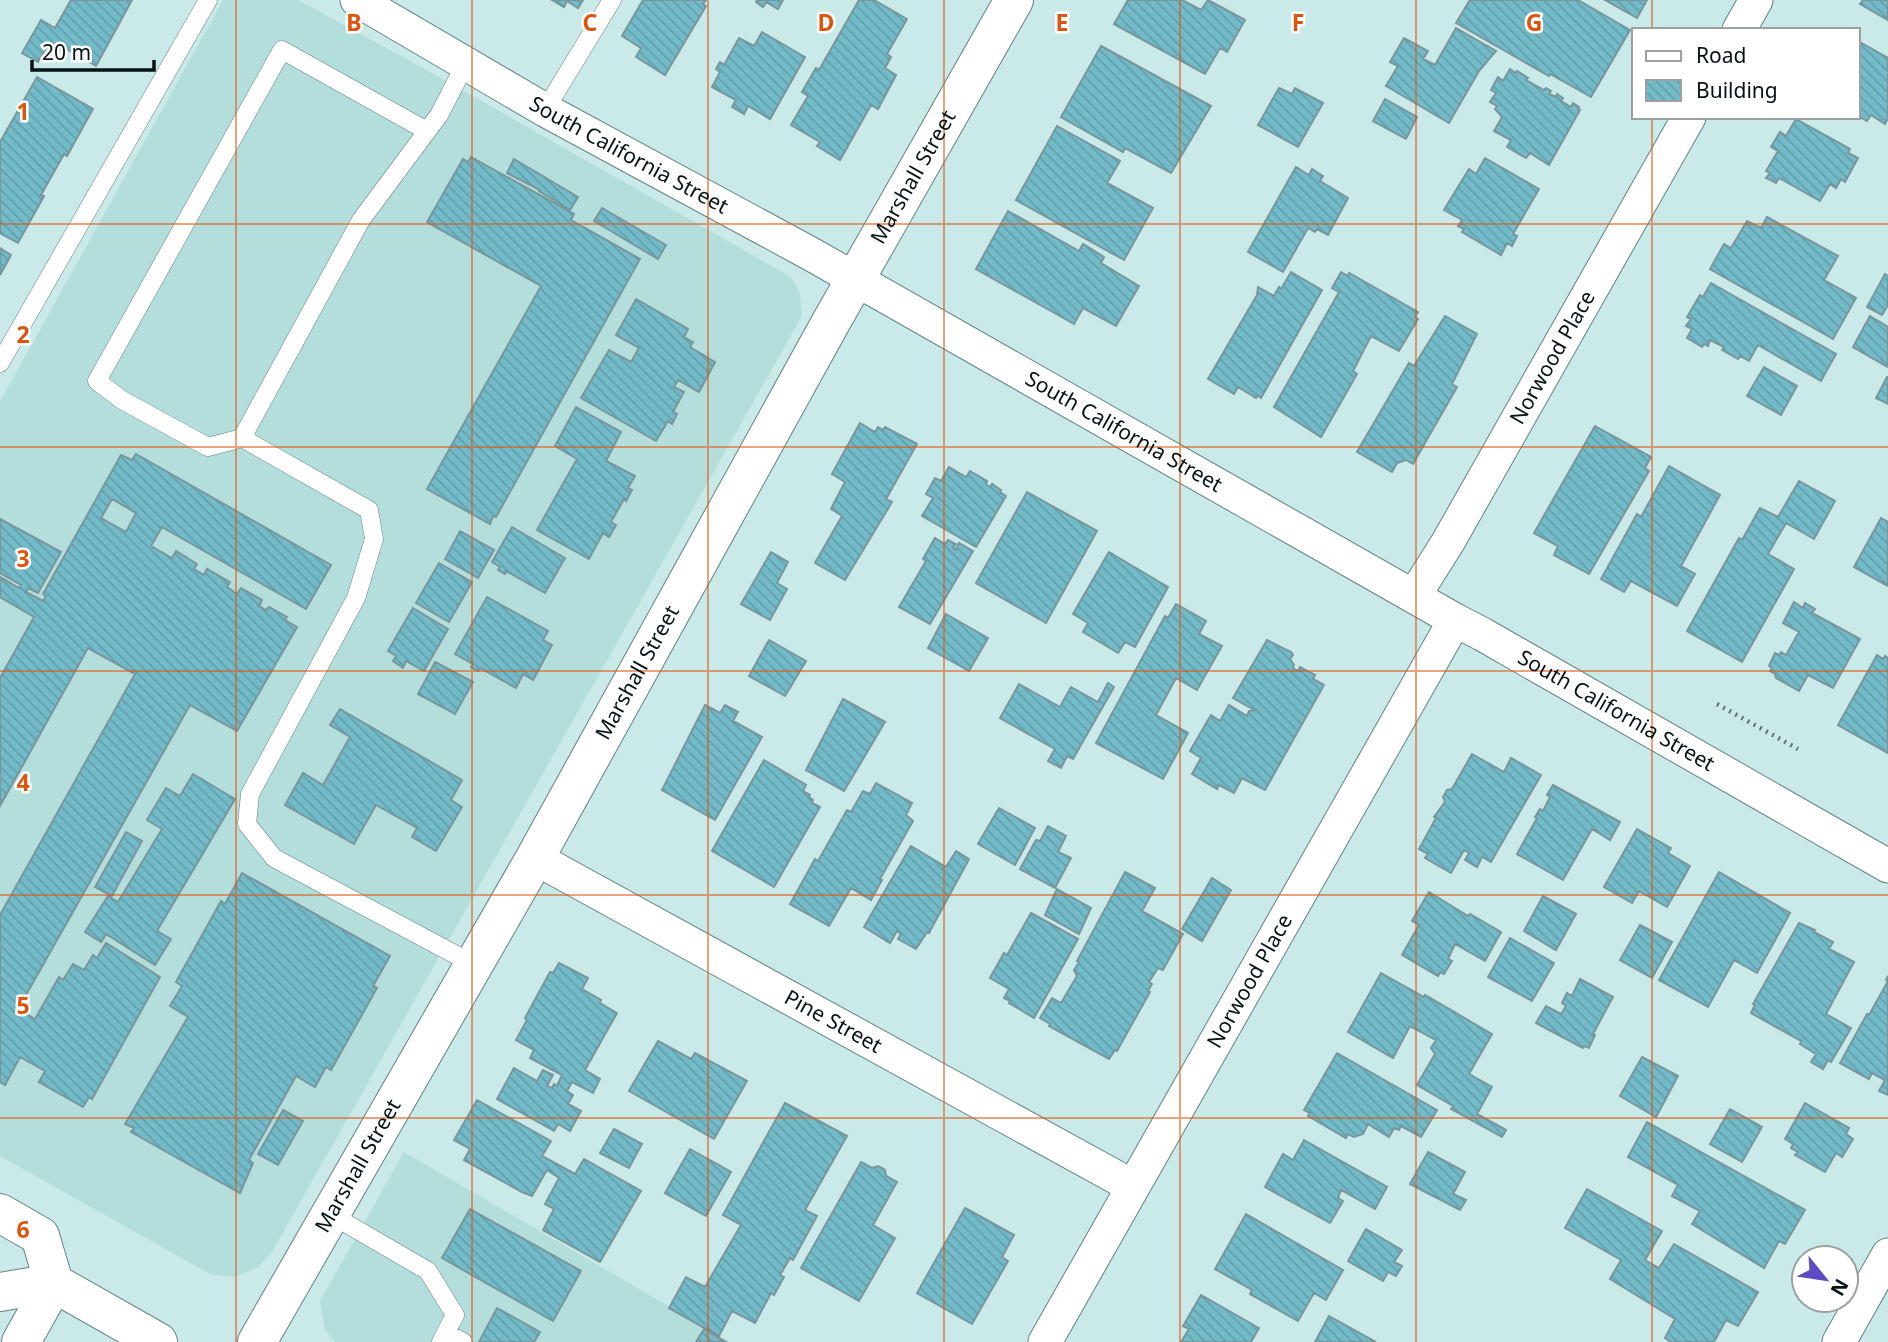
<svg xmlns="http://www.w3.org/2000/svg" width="1888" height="1342" font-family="'Noto Sans',sans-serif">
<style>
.built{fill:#b3dedb}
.building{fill:url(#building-back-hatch);stroke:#78969c;stroke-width:2;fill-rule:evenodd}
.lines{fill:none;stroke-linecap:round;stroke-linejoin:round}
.lane-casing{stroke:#658382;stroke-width:19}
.street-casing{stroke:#658382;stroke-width:35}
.secondary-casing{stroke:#658382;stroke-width:40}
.path{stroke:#5f7473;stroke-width:4.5;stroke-dasharray:2 5;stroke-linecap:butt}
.lane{stroke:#fff;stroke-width:18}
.street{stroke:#fff;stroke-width:33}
.secondary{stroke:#fff;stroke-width:38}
.grid{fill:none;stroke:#dd550c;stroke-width:2;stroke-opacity:0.55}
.labels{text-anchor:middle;stroke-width:5;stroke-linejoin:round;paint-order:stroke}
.street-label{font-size:21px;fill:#071212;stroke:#fff}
.grid-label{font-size:23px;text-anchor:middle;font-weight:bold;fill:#dd550c;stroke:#fff;stroke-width:5;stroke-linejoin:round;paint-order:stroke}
</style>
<defs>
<pattern id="building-back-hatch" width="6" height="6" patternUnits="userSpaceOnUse" patternTransform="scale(1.75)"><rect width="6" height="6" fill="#73bbc9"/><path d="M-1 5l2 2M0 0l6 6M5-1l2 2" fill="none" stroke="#62a0ac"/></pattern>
</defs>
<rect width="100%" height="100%" fill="#c9eae8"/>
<path class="built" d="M223,0H298L441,78L791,277L800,294L802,316L272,1252L257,1268L235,1277L210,1274L0,1156V402Z
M404,1152L730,1342H335L325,1330L320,1301Z"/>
<path class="building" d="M71,0H132L96,66L61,46L60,49L49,43L38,62L22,53L41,20L55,28Z
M552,0H583L578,8L567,1L564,7Z
M643,0H706L703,4L706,6L665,75L636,57L641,48L622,36Z
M757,0H783L778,9L766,2L763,7L756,2Z
M859,0H874L907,19L887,54L891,57L885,68L896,75L878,109L871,105L840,160L817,146L820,142L791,125L808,96L802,92L816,68L819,70Z
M1128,0H1182L1201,10L1208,0L1245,20L1227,52L1220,48L1205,74L1114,24Z
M1470,0H1578L1630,30L1591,97L1550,74L1549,76L1456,23Z
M1605,0H1647L1637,18Z
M1863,0H1888V20L1860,4Z
M1456,28L1496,51L1479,71L1449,123L1386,86L1398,66L1390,62L1404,38L1428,51L1423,59L1435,65Z
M762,32L805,57L770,119L748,106L744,114L732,107L736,100L712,87L720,72L716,69L720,62L724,65L739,38L754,46Z
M1858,41L1888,58V118L1885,124L1871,115L1867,121L1858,116Z
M1101,46L1211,106L1171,173L1125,148L1123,152L1061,117Z
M1510,69L1516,73L1517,71L1528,78L1526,80L1544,90L1546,88L1551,91L1549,94L1556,97L1557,94L1563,98L1561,101L1571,107L1573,103L1579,107L1578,109L1580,110L1549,165L1530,153L1526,158L1507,147L1511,140L1494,131L1502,117L1495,109L1497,106L1490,102L1496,93L1491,90L1498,77L1503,81Z
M37,77L93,109L67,156L64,154L41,195L44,196L18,243L0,233V142Z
M1279,88L1292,94L1295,88L1323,103L1298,147L1258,125Z
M1385,99L1417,117L1406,139L1373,121Z
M1796,119L1850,149L1848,153L1858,158L1845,182L1841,179L1836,188L1830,184L1820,201L1779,178L1776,183L1766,178L1770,173L1766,171L1778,151L1771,147L1780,132L1786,136Z
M1057,126L1120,161L1107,183L1153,208L1124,260L1016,200Z
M471,157L574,214L571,220L640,259L496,517L493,516L490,524L427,489L541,286L427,222L463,159L468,162Z
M1485,158L1539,189L1513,234L1517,236L1512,246L1507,243L1501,255L1462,232L1464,229L1458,226L1462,220L1444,210L1469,169L1476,174Z
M514,159L578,197L570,210L539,191L540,190L507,173Z
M1296,167L1309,175L1312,169L1323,176L1320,181L1348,198L1328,235L1317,229L1315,232L1308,228L1283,272L1248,252Z
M602,208L666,245L658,259L594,221Z
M1008,211L1079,251L1083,244L1104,257L1101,263L1139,286L1116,326L1083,308L1074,324L976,269Z
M1767,217L1838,256L1824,280L1856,298L1833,339L1710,269L1724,244L1731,248L1747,221L1761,228Z
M0,248L11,255L0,275Z
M1291,272L1322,290L1261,398L1257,395L1256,398L1238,387L1234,394L1208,379L1257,295L1258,287L1274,296L1279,287L1281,289Z
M1341,272L1348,276L1349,273L1418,312L1415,317L1418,319L1399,351L1371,336L1353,371L1357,374L1321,437L1274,407L1339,292L1332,288Z
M1885,274L1888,276V305L1882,315L1867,307Z
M1711,283L1836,354L1821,381L1758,345L1749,361L1740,356L1738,359L1722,350L1724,347L1710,340L1708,346L1704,344L1702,347L1687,338L1692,329L1686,326L1691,319L1687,317L1700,295L1703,297Z
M636,299L688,329L684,337L693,342L690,347L715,362L699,392L678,380L674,387L684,392L673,412L677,414L672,424L668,421L656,441L581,398L609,350L631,362L639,348L616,335Z
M1445,316L1477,334L1452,384L1457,387L1413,464L1406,460L1397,463L1392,472L1357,452L1409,363L1414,366Z
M1870,316L1888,327V367L1853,347Z
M1764,367L1797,386L1781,415L1747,396Z
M1887,377H1888V404L1876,398Z
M576,407L621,432L606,461L635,476L628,488L632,490L626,501L624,499L611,522L616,525L609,537L603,533L589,559L537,530L577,459L555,446Z
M860,423L875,432L878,427L883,430L885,427L917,444L886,499L892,502L845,580L815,563L842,516L831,509L845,482L832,474Z
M1595,426L1651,457L1645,468L1649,471L1589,574L1554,555L1558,546L1534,533Z
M136,454L331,565L306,609L162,527L151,546L172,558L176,551L197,564L194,569L204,575L207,569L230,582L227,587L237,594L241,588L262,600L259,606L266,610L269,607L287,617L285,620L297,627L237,731L190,705L18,1009L35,1019L59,977L63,980L73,964L84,970L93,955L97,958L106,943L160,977L92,1099L89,1097L83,1107L39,1082L45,1071L20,1057L5,1085L0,1082V915L135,674L88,648L0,806V678L34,617L0,597V577L19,588L21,585L0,573V519L61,552L38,593L28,588L26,592L43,601L46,596L43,594L121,455L132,460ZM112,499L136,513L126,532L101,518Z
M1669,466L1720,495L1681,566L1695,574L1677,606L1631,581L1624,592L1601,579L1637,514L1641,517Z
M949,467L966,477L970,471L987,481L986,484L990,487L992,484L1001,490L1000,492L1006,496L976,547L922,516L933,498L926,494L935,478L941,481Z
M1799,481L1835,501L1814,539L1786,523L1768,554L1794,569L1742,662L1687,631L1739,538L1742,540L1760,508L1778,517Z
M1027,492L1097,531L1046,623L976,583Z
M1881,518L1888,522V586L1854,567Z
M512,527L565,558L545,593L506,571L505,574L498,570L500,567L492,562Z
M460,531L494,550L478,578L445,559Z
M935,538L945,544L948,540L956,544L953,548L956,550L959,543L973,551L930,624L899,607L926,561L923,559Z
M771,552L788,562L777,583L787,589L770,620L741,604Z
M1109,552L1168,587L1135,647L1125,642L1118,653L1083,632L1088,623L1073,614Z
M439,563L472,582L449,622L416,603Z
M487,597L548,631L543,640L552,645L533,680L523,674L516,688L480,668L478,671L471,667L473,664L455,654Z
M1794,602L1803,608L1805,603L1815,609L1812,613L1860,639L1833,688L1808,675L1799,691L1776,678L1775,674L1770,671L1772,668L1769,666L1775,653L1779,655L1781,652L1786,655L1799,632L1783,623Z
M1176,604L1206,621L1199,634L1222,646L1197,690L1176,678L1156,715L1188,733L1163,779L1096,743L1165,616L1168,618Z
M413,608L448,629L424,671L406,661L403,668L393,661L396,656L388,651Z
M946,614L988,638L969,671L928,648Z
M769,640L806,661L785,696L749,676Z
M1267,640L1291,652L1293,655L1290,659L1294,665L1293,668L1298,671L1300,667L1315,675L1313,679L1324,685L1265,790L1242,778L1234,793L1219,785L1217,789L1192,774L1201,758L1190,751L1211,715L1220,721L1229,705L1247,716L1249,711L1254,710L1233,698Z
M1877,655L1883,659L1885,656L1888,658V753L1838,725Z
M435,662L473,682L455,714L418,694Z
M1108,683L1114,687L1073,759L1067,756L1061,768L1048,761L1055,749L1000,718L1019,684L1060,707L1071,687L1098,702Z
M843,699L885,722L844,791L806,770Z
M705,705L720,713L725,705L738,712L733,721L762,737L715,820L662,790Z
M340,709L462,780L451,800L462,807L436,851L412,837L417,828L376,805L354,844L285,805L303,773L323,785L350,737L330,725Z
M1472,754L1504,772L1511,758L1541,775L1491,862L1482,857L1477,867L1465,860L1469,853L1464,850L1451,873L1425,858L1428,854L1419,849L1436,818L1434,817L1445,802L1443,797L1447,790L1452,789Z
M764,760L806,785L803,791L810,795L809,797L813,800L812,803L820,807L774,887L712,851Z
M193,774L235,799L157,931L171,939L155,965L106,934L101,942L85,932L108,896L118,902L162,829L147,820L166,788L180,796Z
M876,783L912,803L906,815L913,821L880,879L882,880L871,900L851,888L829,926L790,904L815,859L818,861L847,810L851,812L863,791L870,794Z
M1553,785L1620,822L1610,840L1592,829L1563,880L1517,854L1537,818L1535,817L1540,809L1543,811L1550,797L1547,795Z
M999,808L1035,828L1015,865L978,844Z
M1048,826L1066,836L1058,852L1071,858L1055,888L1020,869L1036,840L1040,841Z
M1637,829L1671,848L1668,853L1690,866L1667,907L1639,891L1632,903L1604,887Z
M126,832L142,841L112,896L95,887Z
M911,846L946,867L956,851L969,859L929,933L927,932L916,949L898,939L901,934L897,931L890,943L864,927Z
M1125,872L1155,888L1142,911L1183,934L1163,970L1158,968L1149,982L1152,984L1148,991L1150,992L1117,1051L1115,1050L1109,1059L1049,1026L1050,1024L1040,1018L1052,998L1061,1003L1077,976L1074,970L1079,962L1077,961Z
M1719,872L1790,913L1757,973L1734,960L1708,1007L1659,980Z
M242,873L390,956L373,986L377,988L331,1070L326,1067L315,1087L296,1076L249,1160L253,1163L240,1193L131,1132L134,1128L125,1124L188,1017L170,1006L182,986L176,982L221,901L225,904Z
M1212,878L1231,890L1202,941L1182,929Z
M1057,889L1091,908L1079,934L1045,915Z
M1429,892L1468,916L1470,914L1501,932L1485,961L1455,944L1448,959L1452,961L1444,974L1440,972L1438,976L1402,955L1419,925L1412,921Z
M1543,896L1576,914L1556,950L1524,931Z
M1031,913L1078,939L1034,1018L1009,1003L1010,1001L1004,998L1009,989L990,978L1004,953L1007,955Z
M1799,923L1815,930L1814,932L1833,942L1829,949L1854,962L1826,1014L1851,1028L1831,1062L1828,1060L1823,1069L1811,1062L1816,1054L1800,1044L1801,1041L1751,1013L1755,1005L1753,1004Z
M1640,925L1672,942L1652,978L1620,960Z
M1510,938L1554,963L1532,1001L1488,977Z
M559,963L588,978L582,989L601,1000L600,1003L617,1013L585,1070L600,1079L593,1093L572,1082L567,1091L573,1095L568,1104L581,1111L570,1131L558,1124L554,1131L497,1099L514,1068L537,1081L543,1070L553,1075L547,1086L552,1088L554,1084L557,1086L562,1075L530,1058L534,1050L516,1040L527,1020L525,1018L550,972L553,973Z
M1381,973L1424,997L1425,995L1492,1034L1469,1074L1492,1087L1477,1114L1506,1130L1502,1137L1451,1109L1453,1106L1417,1085L1435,1054L1431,1048L1436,1040L1410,1026L1393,1058L1348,1032Z
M1888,976V1095L1879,1091L1885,1080L1872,1073L1869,1079L1840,1063L1867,1014L1869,1015L1888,981L1886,980Z
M1580,979L1613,997L1593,1034L1595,1035L1589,1048L1585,1046L1583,1048L1536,1023L1546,1006L1561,1014L1566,1006L1562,1003L1567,993L1572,996Z
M658,1041L691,1059L695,1053L747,1081L714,1139L629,1091Z
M1337,1053L1437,1110L1421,1137L1401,1126L1399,1130L1394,1128L1389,1137L1368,1124L1363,1134L1354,1137L1348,1134L1346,1138L1308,1116L1310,1113L1304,1110Z
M1642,1057L1678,1076L1656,1117L1620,1096Z
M477,1100L551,1141L542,1156L575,1174L584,1159L641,1191L600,1262L543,1230L554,1209L545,1204L559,1178L547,1170L532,1196L522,1192L464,1160L470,1149L454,1140Z
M785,1103L847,1136L805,1210L817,1216L793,1260L790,1258L780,1275L784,1277L774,1295L771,1293L755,1323L732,1311L719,1336L669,1308L686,1277L705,1287L741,1225L723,1215Z
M1805,1103L1849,1128L1846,1134L1853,1139L1842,1157L1836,1153L1825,1172L1795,1155L1798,1152L1791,1148L1793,1144L1785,1139Z
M1730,1109L1762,1127L1742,1162L1710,1144Z
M283,1110L303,1121L278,1165L258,1154Z
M1647,1122L1805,1210L1785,1244L1779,1241L1764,1268L1692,1224L1700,1211L1672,1196L1678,1185L1628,1157Z
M614,1129L642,1144L629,1168L600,1153Z
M1304,1140L1387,1187L1375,1209L1341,1190L1338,1198L1343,1201L1330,1223L1265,1187L1283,1154L1293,1160Z
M690,1149L731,1172L706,1216L665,1193Z
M1428,1152L1465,1172L1453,1194L1466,1200L1460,1210L1410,1184Z
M861,1162L872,1168L878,1166L885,1170L886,1176L897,1182L873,1225L895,1238L859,1301L801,1268Z
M1587,1189L1662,1231L1645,1260L1659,1268L1674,1244L1758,1292L1738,1326L1726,1320L1714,1342H1671L1665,1338L1675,1319L1610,1279L1621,1260L1565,1228Z
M965,1208L1014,1235L1002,1257L1008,1261L972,1324L917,1293Z
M470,1209L581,1271L553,1321L442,1258Z
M1246,1214L1343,1270L1326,1300L1314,1293L1298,1321L1250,1294L1252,1290L1215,1269Z
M1366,1229L1402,1250L1394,1262L1402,1266L1396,1276L1388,1272L1383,1281L1348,1261Z
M1201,1295L1259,1328L1251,1342H1181L1189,1329L1183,1326Z
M497,1308L540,1332L534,1342H479Z
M1329,1316L1376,1342H1315Z
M704,1329L726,1342H696Z"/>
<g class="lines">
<g class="lane-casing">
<path id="lane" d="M545,110L612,0
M427,131L282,50L97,381L122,400L208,447L242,438L369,510L374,539L356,598L250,794L247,824L274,858L473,964
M0,363L208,0
M242,438L361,220L439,115L466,63
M330,1214L428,1271L455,1315L441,1342
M446,1333L463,1342"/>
</g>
<g class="street-casing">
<g id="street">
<path id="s1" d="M357,0L545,110L811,254L1455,620L1482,634L1888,866"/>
<path d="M1739,30L1756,0"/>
<path id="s2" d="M1414,596L1448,542L1689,117"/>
<path id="s3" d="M535,858L1132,1186"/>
<path id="s4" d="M1045,1342L1455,620"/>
<path d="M1839,1342L1888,1255"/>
</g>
</g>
<g class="secondary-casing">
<g id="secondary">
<path d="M0,1213L40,1236L54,1283"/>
<path d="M0,1292L54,1283L158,1342"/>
<path d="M21,1342L54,1283"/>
<path id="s5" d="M257,1342L535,858L831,322L1014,0"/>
</g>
</g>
<path class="path" d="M1717,704L1798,749"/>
<use href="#lane" class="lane"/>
<use href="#street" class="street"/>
<use href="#secondary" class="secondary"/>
</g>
<path class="grid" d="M236,0V1342M472,0V1342M708,0V1342M944,0V1342M1180,0V1342M1416,0V1342M1652,0V30M1652,117V1342M0,224H1888M0,447H1888M0,671H1888M0,895H1888M0,1118H1888"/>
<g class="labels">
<g class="street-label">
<text dy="7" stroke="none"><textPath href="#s1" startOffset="313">South California Street</textPath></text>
<text dy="7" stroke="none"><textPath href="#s5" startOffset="1337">Marshall Street</textPath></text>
<text dy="7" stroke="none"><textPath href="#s2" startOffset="276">Norwood Place</textPath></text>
<text dy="7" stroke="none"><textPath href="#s1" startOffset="880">South California Street</textPath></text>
<text dy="7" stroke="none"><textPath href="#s5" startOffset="770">Marshall Street</textPath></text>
<text dy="7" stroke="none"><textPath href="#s1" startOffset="1446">South California Street</textPath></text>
<text dy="7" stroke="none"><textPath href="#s4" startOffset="415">Norwood Place</textPath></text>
<text dy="7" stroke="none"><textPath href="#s3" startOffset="340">Pine Street</textPath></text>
<text dy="7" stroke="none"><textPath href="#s5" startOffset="203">Marshall Street</textPath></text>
</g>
</g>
<g class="grid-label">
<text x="354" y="31">B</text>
<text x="590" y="31">C</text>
<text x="826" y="31">D</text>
<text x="1062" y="31">E</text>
<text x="1298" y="31">F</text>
<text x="1534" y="31">G</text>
<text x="23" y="120">1</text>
<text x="23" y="343">2</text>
<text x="23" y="567">3</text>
<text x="23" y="791">4</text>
<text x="23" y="1014">5</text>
<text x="23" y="1238">6</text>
</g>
<rect x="1632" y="28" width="228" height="91" fill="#ffffff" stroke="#9ca0a0" stroke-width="2"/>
<rect x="1646" y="51" width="35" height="10" fill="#ffffff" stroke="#9ca0a0" stroke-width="2"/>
<text x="1696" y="63" font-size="21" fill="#071212">Road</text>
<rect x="1646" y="80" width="35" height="21" fill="url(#building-back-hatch)" stroke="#9ca0a0" stroke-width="2"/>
<text x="1696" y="98" font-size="21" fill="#071212">Building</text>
<g transform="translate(1825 1279) rotate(120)"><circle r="33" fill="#ffffff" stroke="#9ca0a0" stroke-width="2"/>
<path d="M0-5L12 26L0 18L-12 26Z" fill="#5d4bc3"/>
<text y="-10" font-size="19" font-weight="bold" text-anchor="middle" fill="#071212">N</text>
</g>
<path d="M32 60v10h122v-10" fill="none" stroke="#071212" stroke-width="3.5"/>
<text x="42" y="60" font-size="21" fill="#071212" stroke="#ffffff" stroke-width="5" paint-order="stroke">20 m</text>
</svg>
